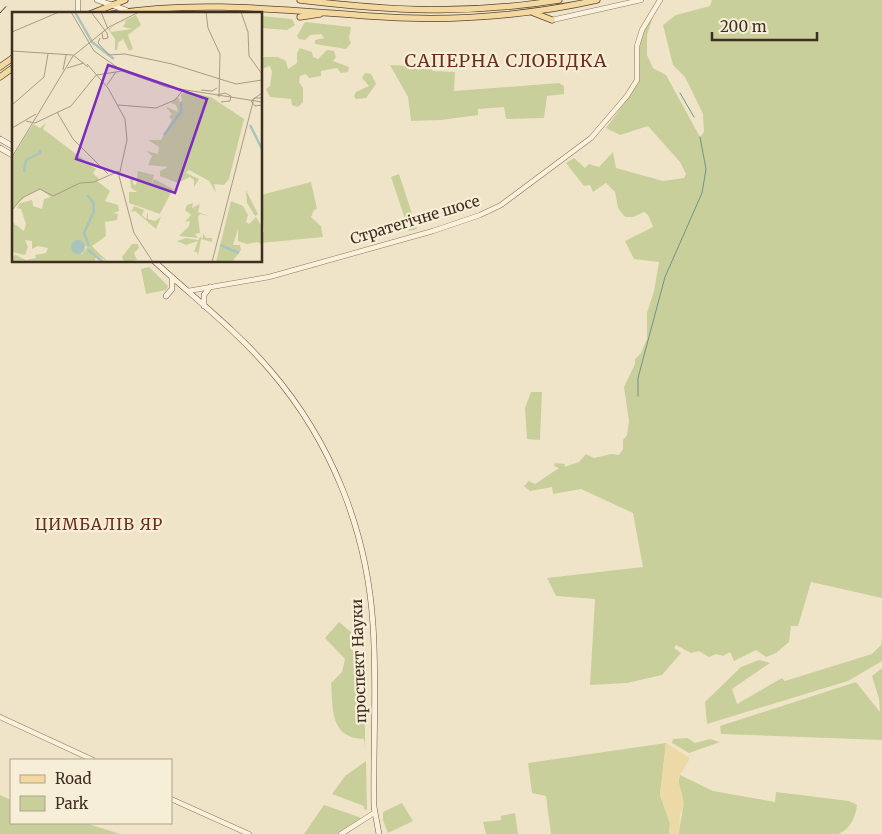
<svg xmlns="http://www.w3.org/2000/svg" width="882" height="834" font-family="Merriweather,serif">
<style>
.green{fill:#c9cf9b}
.sand{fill:#ecd9a5}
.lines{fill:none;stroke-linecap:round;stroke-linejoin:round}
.stream{stroke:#6f938a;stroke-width:1}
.tertiary-casing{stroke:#8d765c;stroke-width:5.5}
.secondary-casing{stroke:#6f573f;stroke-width:6}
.primary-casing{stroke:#5b4430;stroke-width:7}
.tertiary{stroke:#faf1dc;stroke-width:4.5}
.secondary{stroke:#faf1dc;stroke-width:5}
.primary{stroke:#f3d9a0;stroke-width:5.5}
.rail{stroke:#3d2e20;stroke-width:1;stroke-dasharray:9 9;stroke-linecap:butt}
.labels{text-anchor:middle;stroke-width:4.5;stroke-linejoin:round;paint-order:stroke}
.street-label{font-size:15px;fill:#3d2e20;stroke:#f7eed8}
.neighbourhood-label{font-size:16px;letter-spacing:1px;fill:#6b2e1e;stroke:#f7eed8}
.quarter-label{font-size:18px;letter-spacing:1px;fill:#6b2e1e;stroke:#f7eed8}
.inset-river{fill:none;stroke:#a9c4bc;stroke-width:2.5}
.inset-road{fill:none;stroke:#a89b85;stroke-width:1}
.view{fill:#7b2cbf;fill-opacity:0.15;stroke:#7b2cbf;stroke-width:2.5}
.inset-edge{fill:none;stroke:#3d2e20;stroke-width:2.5}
</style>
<rect width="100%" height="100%" fill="#f0e4c8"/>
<path class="green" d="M712,0H882V598L811,582L798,626H791L789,642L776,653L766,657L756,650L734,661L730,652L723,656L716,654L709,657L699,651L691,653L676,645L674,648L681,653L662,675L627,683L590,685L595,599L556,596L547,578L643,567L633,513L581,489L553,494L552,487L530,491L524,486L529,481L535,484L559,468L554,466L555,463L565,464L564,467L579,462L586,454L594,458L611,454L619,455L623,449V440L627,435L629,421L624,387L635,364V359L641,353L647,339V313L654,291L659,262L634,259L625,241L653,227L648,215L644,212L633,217H625L618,208L615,192L606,183L593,192L590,185L584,186L566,163L574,158L585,168L589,164L599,167L613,152L616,168L663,181L684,178L686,174L680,162L648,126L620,135L606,128L634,90L639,79L640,43L645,28L654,14L647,35V55L653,68L666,75L700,137L704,132L703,114L685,77L673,65L663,25L676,15L710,6Z
M261,16L292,19L295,25L287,30L261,28Z
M305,22L351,27L349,38L351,43L346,49L315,44V40L324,38L321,34L310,35L305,40L299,39L297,36Z
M300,48L312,52L313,57L318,59L327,50L334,51L336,57L333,61L349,67L348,72L341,73L337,68L321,71V76L309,78L306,74L300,76L299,82L303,88V102L298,107L292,105L291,99L270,97L266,89L270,86L272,72L270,66L261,69V54L263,57H278L286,61L288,69L297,63V53Z
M390,65L430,67L433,71L455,72L454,91L559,83L564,86V94L547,96L544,118L506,119L504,107L478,109V115L441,120L411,121L408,97Z
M365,73L371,74L376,84L366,98L356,99L354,96L356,92L369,86L362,78Z
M399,174L417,229L409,231L391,177Z
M311,182L317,209L314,210L311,217L321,226L323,237L261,243V232H264L261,195Z
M149,267L168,286L166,290L146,294L141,269Z
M531,392H542L540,440L527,439L525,408Z
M339,622L351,632V649L357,655L362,656L363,668H365V748L364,739C330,738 333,710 331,683L342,672L345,659L325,638Z
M882,638V661L848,681L707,724L705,702L741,667L759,660L770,663L732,689L737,704L782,678L785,681L872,654L881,645Z
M882,668V740L721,734L720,726L856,682L880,712L879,699L872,676Z
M687,738L695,743L710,739L720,742L689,753L672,743L673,739Z
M666,743L660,795L670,823L669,834H551L546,796L532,793L528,763Z
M366,761L367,810L364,809V806L332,794L345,776Z
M680,775L713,791L775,802L776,792L849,801L857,805C856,816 850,830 838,834H679C679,826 684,808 683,802C683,793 676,783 680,775Z
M0,795L11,800V823H85L120,834H0Z
M402,803L413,821L388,833L383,820V812Z
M324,805L359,817L361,819L337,834H304Z
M515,813L518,834H486L483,822L501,820V816Z"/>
<path class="sand" d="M666,743L690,758L678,779L684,804L680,815L679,834H669L670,823L660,795Z"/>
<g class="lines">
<path class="stream" d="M680,93L694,117
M638,396V378L665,277L702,193L706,169L700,137"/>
<g class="tertiary-casing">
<path id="tertiary" d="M552,20L641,0
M188,291L269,277L433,231L480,215L501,205L591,138L627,96L637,80V46L642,30L660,0
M0,717L93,760
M171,799L249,834
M341,834L374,813"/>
</g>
<g class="secondary-casing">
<path id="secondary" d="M97,0L126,10
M78,14V0
M0,139L14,147
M0,148L14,156
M154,261C193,297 236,330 270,370C332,442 367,531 373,625C377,686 373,747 374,807L379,834
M166,296L172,289V277
M204,306V295L210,287"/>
</g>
<g class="primary-casing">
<path id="primary" d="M300,0C392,11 467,15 559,0
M534,13L552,20
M90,14L125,0
M112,14C196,0 283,10 368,16C446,22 521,17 597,0
M300,17L320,14
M0,67L14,57
M0,77L14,67"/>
</g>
<use href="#tertiary" class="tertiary"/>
<use href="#secondary" class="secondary"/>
<use href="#primary" class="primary"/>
<path class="rail" d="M0,13L12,0"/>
</g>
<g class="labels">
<g class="street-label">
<text transform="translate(415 220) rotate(-17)" y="5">Стратегічне шосе</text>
<text transform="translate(359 661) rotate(-92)" y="5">проспект Науки</text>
</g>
<g class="neighbourhood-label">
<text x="99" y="530">ЦИМБАЛІВ ЯР</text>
</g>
<g class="quarter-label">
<text x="506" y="67">САПЕРНА СЛОБІДКА</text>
</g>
</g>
<g transform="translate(12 12)">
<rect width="250" height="250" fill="#f0e4c8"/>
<path d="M124,3L129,13L116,23L121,37L117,39L111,27L106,31L105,38H103V27L96,17L103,13L98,17L99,20L120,17L111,15L114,9L108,11ZM177,80L199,85L232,107L217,167L212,173L202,172L204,181L197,169L177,158L174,161L187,167L182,175V168L178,165L166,171L148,164V159L156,155L136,153L140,144L135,139L146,142L147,135L136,128H149L160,108L157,105L160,102L153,94L166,100L164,93L159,91L166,85L170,95L169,82ZM34,111L31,117L84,157L81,161L87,167L85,169L98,179L93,189L106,193L107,199L101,201L106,202L105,208L93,210L94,224L80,234L96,250L84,243L83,249L88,250L0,249V244L4,243L14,248L24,246L23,243L34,241L36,236L26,234L20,237V229L13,228L16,235L13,243L0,240V210L12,219L14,212L9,197L5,196L8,191L20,188L21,194L30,197L32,187L39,185L28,177L13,184L0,198V146L21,112L28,116ZM63,229L75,235L70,242L59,236ZM126,159L142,163L139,174L142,167L161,177L148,202L117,191V180H125L119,176L118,164L122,165L121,172L124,173ZM233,165L234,178L246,202L243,204L235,191ZM219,189L231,194L236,203L234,210L237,212L244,205L250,215V233L246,230L235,232L226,229V217L221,233H228L229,238L220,250H204ZM181,191L180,196L188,192L186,200L197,204L188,202L186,205L188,221L183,222L186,226L167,224L177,214L178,209L173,210L179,203L173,198L175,193ZM122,194L132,198L130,203L134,207L136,200V207L143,209L149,205L144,217L123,199L119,200ZM191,221L194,226H200V230L189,227L186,244L185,240H182L186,229L174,233L165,229L174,226L186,228L188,225L191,226ZM120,232H126L127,236L122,241L125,248L112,250L110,245Z" fill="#c9cf9b" fill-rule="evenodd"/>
<path d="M59 235a7 7 0 1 1 14 0a7 7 0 1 1-14 0Z" fill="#a9c4bc"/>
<path class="inset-river" d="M63,0L80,30L102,47M238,113L250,137M152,123L169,100V90M12,160L14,148L28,141V137M75,183L81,190L82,199L72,221L77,234M208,233L227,241M76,238L91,250"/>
<path class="inset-road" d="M59,0L82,39L109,58M79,0L95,21L96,26L91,27L90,21M89,0L96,17M194,0L196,16L208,42L207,85M229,0L236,20L237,44L250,62M0,20L47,0M88,26L86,31L97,43L113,42L160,52L224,72L250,68M0,39L61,43L76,55M75,52L96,76L113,107L115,128L107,164L122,221L141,250M55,56L72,51M51,58L54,43M85,63L110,59L155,75L250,90M95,73L104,60M189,78L200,79L205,76M250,81L239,89L243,94L250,93M205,83L213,81L219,84L218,89L209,90M0,93L32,65L36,42M106,93L144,96L163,88L171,78M45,100L61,127L96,162M14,109L23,111L59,94L85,62M0,116L24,102M0,145L61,44L97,15L127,0M0,198L10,186L28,177L41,184L68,171L82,170L107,159M200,250L242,86H250"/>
<path class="view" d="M96,53L195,87L163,181L64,147Z"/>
<rect width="250" height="250" class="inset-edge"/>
</g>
<rect x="10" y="759" width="162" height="65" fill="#f7eed8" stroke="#ada18e"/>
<rect x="20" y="775" width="25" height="8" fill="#f3d9a0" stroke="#ada18e"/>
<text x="55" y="784" font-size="15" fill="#3d2e20">Road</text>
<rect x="20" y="796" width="25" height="15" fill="#c9cf9b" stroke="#ada18e"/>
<text x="55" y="809" font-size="15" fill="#3d2e20">Park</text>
<path d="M712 32v8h105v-8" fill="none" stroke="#3d2e20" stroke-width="2.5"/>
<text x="720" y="32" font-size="15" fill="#3d2e20" stroke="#f7eed8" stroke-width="4" paint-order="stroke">200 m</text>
</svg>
